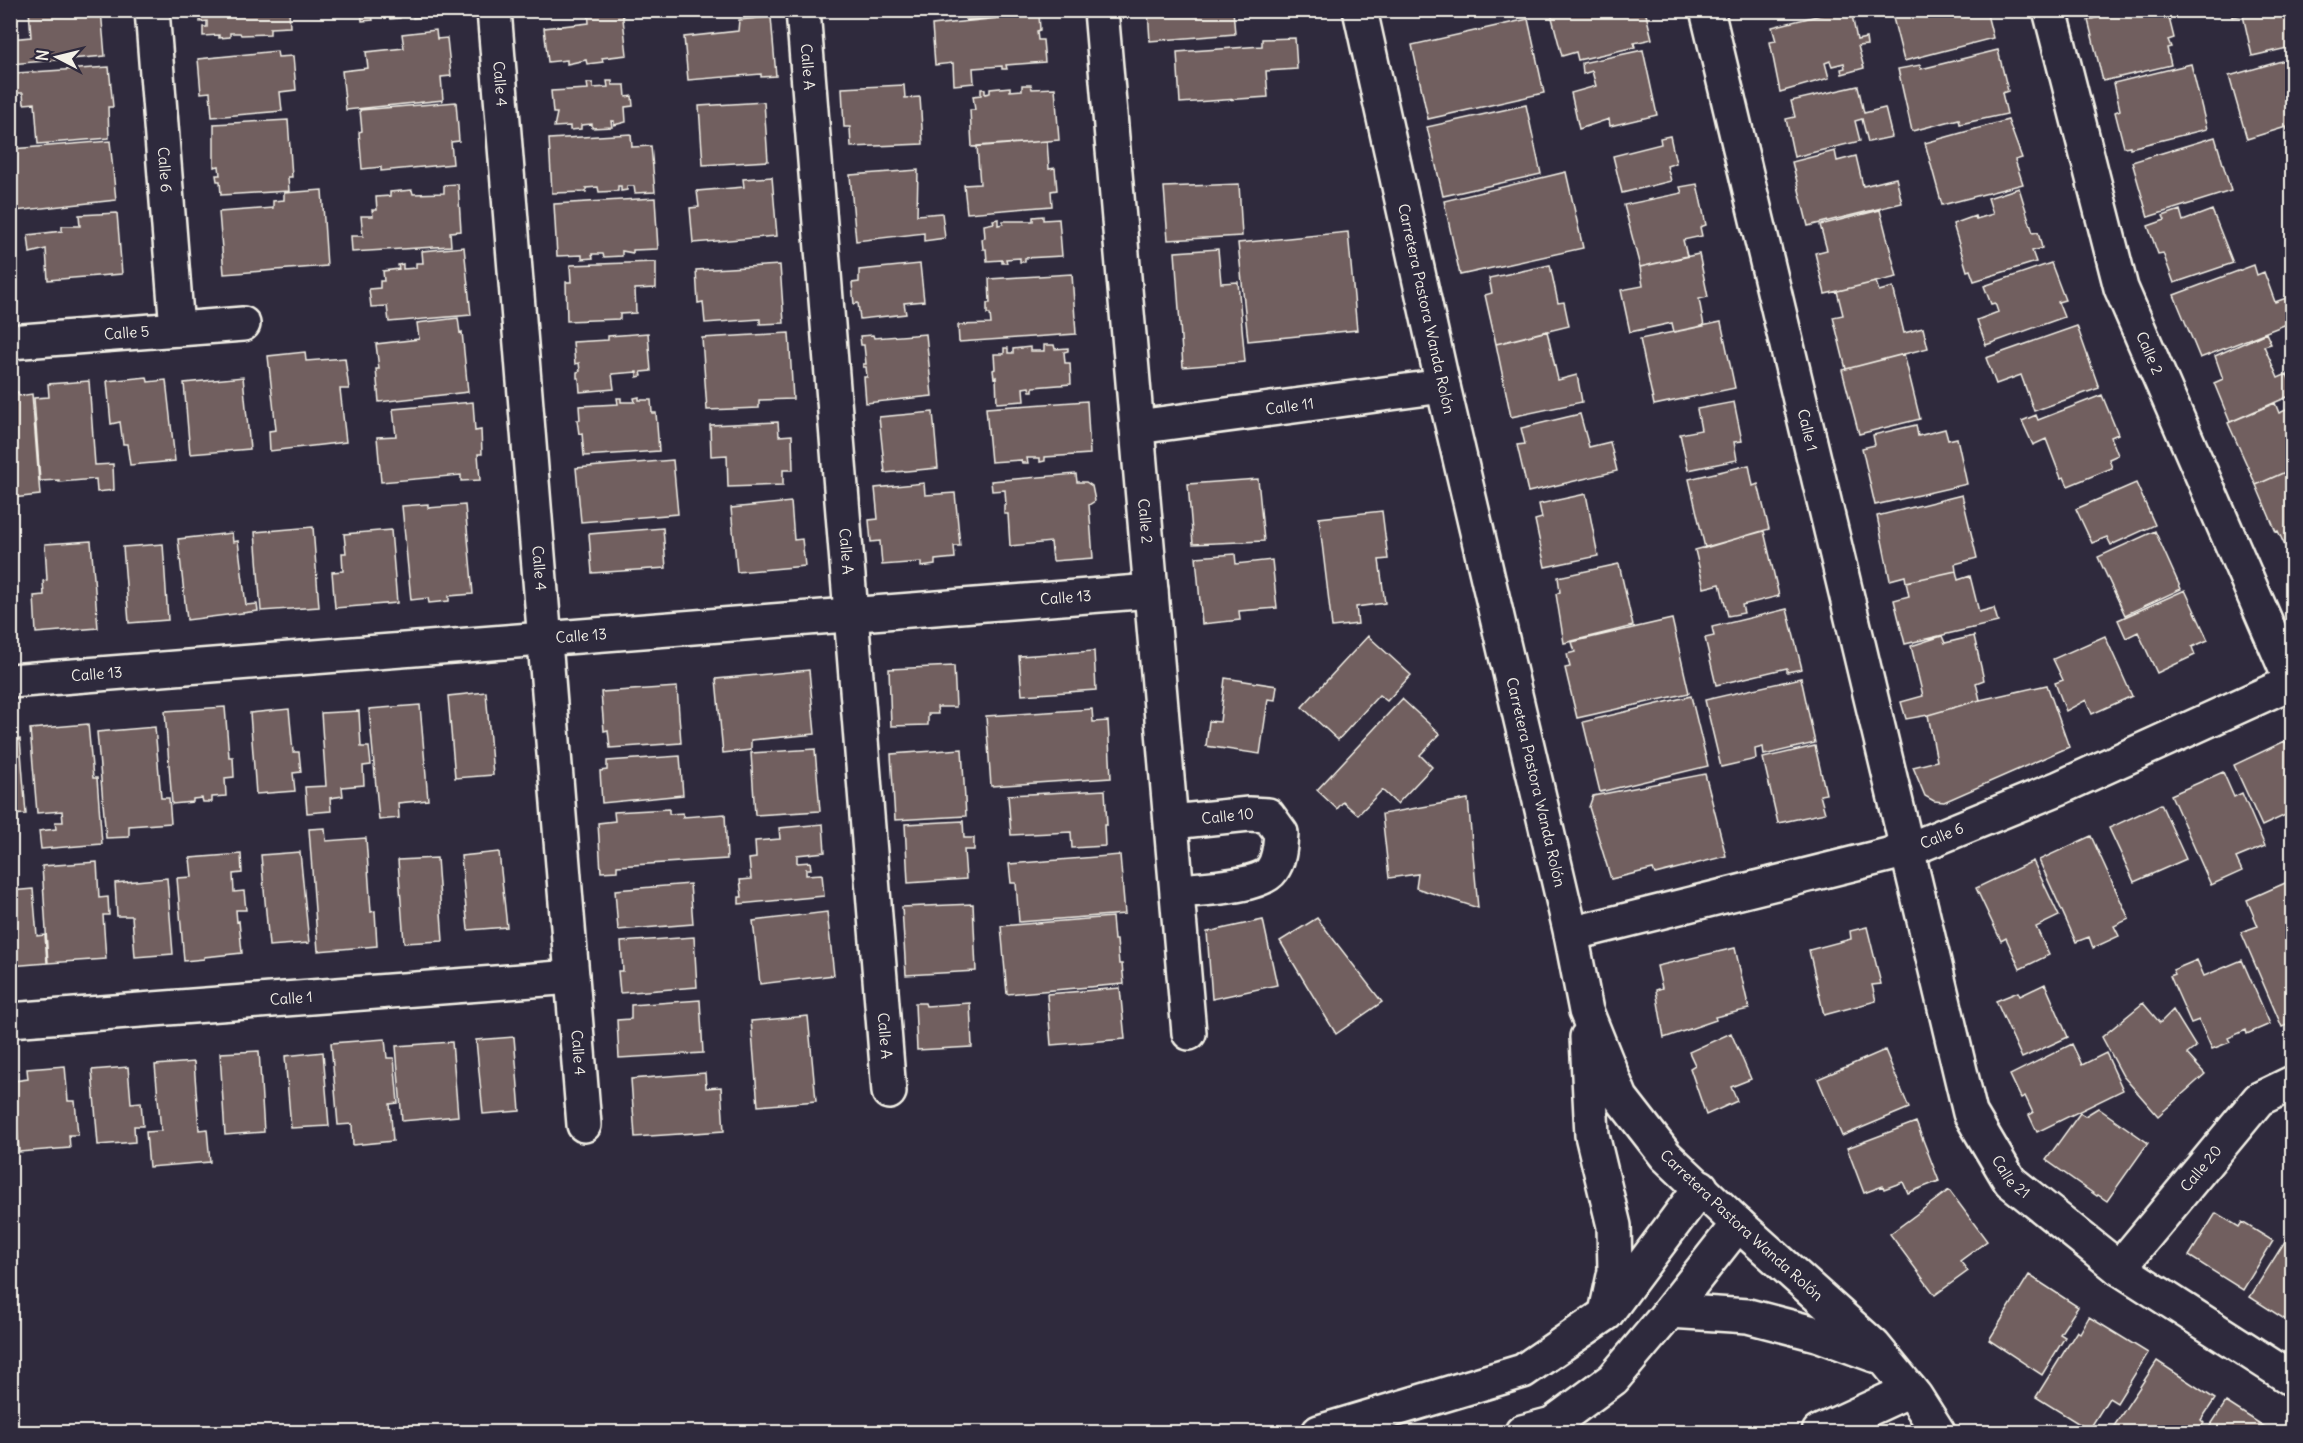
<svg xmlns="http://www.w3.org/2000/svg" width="2303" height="1443" font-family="Delius,sans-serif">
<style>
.building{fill:#715e5e;stroke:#f4f1e8;stroke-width:1.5}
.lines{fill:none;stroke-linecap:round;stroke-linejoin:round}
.minor-casing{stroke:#f4f1e8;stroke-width:38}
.minor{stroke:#2f2a3d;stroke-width:33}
.labels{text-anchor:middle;stroke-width:5;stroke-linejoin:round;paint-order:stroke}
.street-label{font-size:15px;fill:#f4f1e8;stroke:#2f2a3d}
</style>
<rect width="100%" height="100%" fill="#2f2a3d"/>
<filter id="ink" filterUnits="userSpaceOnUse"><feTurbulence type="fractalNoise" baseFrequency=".0167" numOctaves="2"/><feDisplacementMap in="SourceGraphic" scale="12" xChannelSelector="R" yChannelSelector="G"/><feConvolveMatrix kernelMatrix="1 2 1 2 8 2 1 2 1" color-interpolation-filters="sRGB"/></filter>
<g filter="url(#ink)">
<path class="building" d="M29,10H101L105,56L10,64V39L31,37Z
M200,10H289L290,27L270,28V34L241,35L240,33H230V37L219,38V35L203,36V27H207V21L200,22Z
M361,10H437L420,13L421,17L413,18V13L400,15V18L390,19V14L372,16L373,20L362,21Z
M588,10H622L627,55L602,58L603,62L587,64L586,60L567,64V60L548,62L544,28L589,23Z
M679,10H737L679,14Z
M966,10H1039V14L966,20Z
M1148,10H1233L1235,34L1150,41Z
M1550,10H1645L1652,39L1634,43L1635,47L1578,60L1576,52L1562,56Z
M1841,10H1851L1857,40L1866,38L1867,45L1858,46L1864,68L1842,74L1841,69L1845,68L1844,63L1832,66L1830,61L1825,63L1829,78L1780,92L1770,42L1776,41L1772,27Z
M1891,10H1986L1993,38L1904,61Z
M2106,10H2167L2174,38L2168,40L2171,47L2167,48L2171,65L2103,81L2088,20L2107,15Z
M2231,10H2292V47L2252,56L2243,15L2232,17Z
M1039,14L1040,30L1037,31L1038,40H1043L1045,62L1006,65L1007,69H1002V66L973,68L974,83L954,85L953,63L935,65L932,25Z
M771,17L776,76L761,77V74L688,80L684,37L738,31L739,20Z
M1528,19L1544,93L1428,119L1412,45Z
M436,30L437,39L447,38L451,76L441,77L443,100L346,110L342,71L368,68L366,52L404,48L402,34Z
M1295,38L1297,69L1266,71L1268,97L1180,103L1177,52L1262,46V39Z
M1643,50L1657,115L1610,126L1609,119L1579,129L1571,93L1596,86L1592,71L1583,74L1582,63Z
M1998,50L2008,91L2002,93L2007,114L1960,124L1959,119L1912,131L1898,69L1920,65L1921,69Z
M277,51L278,57L293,56L296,90L280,92L282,111L212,117L210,92L201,93L198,59Z
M2292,58V128L2287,130L2286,127L2247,139L2229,76Z
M2191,64L2207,129L2130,148V146L2124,147L2115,112L2120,110L2114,83Z
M109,67L113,107H108L109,138L38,144L35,103L24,104L23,93H16L17,73Z
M607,81H612V85H625L626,97L632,96L633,106L625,107L626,122L614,125V121H611L612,127L592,128V124L581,125V129L570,130V126L554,127L557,113H553L551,91L588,89L587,83H593V88L608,87Z
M904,85L905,98L920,97L923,144L851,147L850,127H844L842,88Z
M1022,85H1031L1032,89L1055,88L1059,140L972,147L970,110H975L973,96L981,95V89H985V94L990,93V89L1010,87V91L1022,90Z
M1858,86L1864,113L1885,108L1892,137L1868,142L1862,119L1855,121L1860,141L1794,157L1786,119L1795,117L1791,101Z
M456,102L459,141L451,142L453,164L381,171V167L362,169L359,132L362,131L360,110Z
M764,102L768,161L703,165L699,106Z
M1526,105L1541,174L1443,196L1427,127Z
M288,120L292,177H288L289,191L221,195L220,181H217L216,175H220L219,166L214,167V124Z
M2008,120L2022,158L2015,160L2023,184L1942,205L1925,143Z
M631,134L632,147L651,146L655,192L635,193L634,186H627V190L621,191V186H618V191L599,192L598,187L586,188V192L552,193L549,139Z
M1670,136L1676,163L1667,166L1671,181L1622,193L1613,156L1661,144L1660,138Z
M2215,137L2231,191L2148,217L2132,162Z
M110,141L116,200L15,211L12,149Z
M1047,141L1049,169L1055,168L1057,190L1051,191L1052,206L967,213L964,185L980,184L977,146Z
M1835,151L1837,161L1856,156L1863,186L1896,178L1902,203L1808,226L1792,162Z
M918,170L917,215L942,213L945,238L924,241V233L856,241L850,175Z
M1566,172L1583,248L1460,275L1444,201Z
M772,177L777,236L693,243L690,208L699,207L697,191L744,187L743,179Z
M458,184L461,231L450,232L451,246L352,252L351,236H363L361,216H373L372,210H377L376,197L390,196V192L412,190L413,194L444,193V185Z
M1239,184L1242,236L1168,240L1164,187Z
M1697,184L1706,225L1700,227L1702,236L1683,240L1687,256L1640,267L1624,205L1682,193L1680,187Z
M2019,188L2033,233L2038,232L2042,248L2032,251L2036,262L1974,281L1970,270L1967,271L1953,224L1975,216L1976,219L1993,214L1988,198Z
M322,190L327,266L224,274L219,212L273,208V201L284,200V193Z
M655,198L658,249L633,250V253L622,251V256L604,257L603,254H592L593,258L582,259V255L557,256L554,204Z
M1880,210L1897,277L1825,294L1815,253L1827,250L1820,225Z
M2180,210L2183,221L2212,210L2233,263L2174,283L2163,253L2158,254L2148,226L2165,220L2163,216Z
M117,213L122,274L48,280L46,249L30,253L28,235L62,231V226H80L79,215Z
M1043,216V220L1059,219L1062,256L1025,258V262H1020V258L1006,259L1007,263H1002V260L987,261L986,249H983L982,239L985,238L984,225L994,223L993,220L998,219V225L1003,224V221H1033V217Z
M1348,232L1357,330L1248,341L1238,243Z
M464,247L471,315L389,322L387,306L371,307L369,289L380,288V281H384L383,271L399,269L398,265L403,264V269L416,268V263H423L422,251Z
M1218,249L1221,283L1238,282L1245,362L1183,367L1175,252Z
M1699,254L1708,297L1699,299L1704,326L1674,332L1672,323L1630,332L1621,290L1643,286L1640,267Z
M656,262V288L635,289L636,313L620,314V319L567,321L566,282H571L570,265Z
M2051,263L2065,300L2058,302L2064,317L1986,345L1977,320L1998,312L1995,303L1991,304L1984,286Z
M920,264L924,301L904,303L906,314L860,319L858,303L854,304L852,283L859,282V270Z
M780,265L784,323L760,324V319L705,323L703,302L698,303L696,270Z
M1550,265L1558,303L1564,302L1569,326L1496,344L1485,295L1492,293L1489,278Z
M2254,265L2257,275L2264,272L2275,302L2292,296V322L2200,358L2174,295Z
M1072,274L1076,334L959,342L958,325L991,324L990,314H987V303H990L989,279Z
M1876,282L1879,291L1893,287L1904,333L1923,328L1928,348L1846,369L1833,317L1843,315L1837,291Z
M458,318L460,333L462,332L468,392L379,402L376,369H379L376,344L419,339L417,323Z
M1721,322L1735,388L1654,405L1640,339Z
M2077,326L2099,388L2034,411L2021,375L1996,384L1986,358Z
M1547,331L1558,380L1577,375L1582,402L1511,417L1496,344Z
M648,333L651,371L641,372L642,376L637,377V372L612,374L614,389L580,392L579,378H577V372L580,371L579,363L575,364L573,342L608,340V336Z
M789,333L793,399L759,400V408L707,410L702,338Z
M2266,333L2271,344L2264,346L2278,378L2287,374L2292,387V395L2230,422L2214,383L2223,379L2215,356Z
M926,334L932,396L866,403L864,377H867L866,367H863V364H866L864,345H861L860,336L873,335L874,338Z
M1044,345H1054L1055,349L1068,348V351L1064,352L1065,363H1070L1071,384L1033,387V391H1030L1029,387L1023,388L1024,401L997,403L996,377L994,378L993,370L995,369L994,354H1004V348H1008V353H1013V349L1030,347V351H1044Z
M305,352L306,361L345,358L349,389H340L346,442L270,451L269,431L276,430L268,356Z
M1904,354L1920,419L1859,434L1842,370Z
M147,377L148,382L166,380L175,461L130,465L127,444H123L120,422L111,424L107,381Z
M243,377L250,449L190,454L184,383Z
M89,381L95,465L113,464L114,490L97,492L96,479L59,482V480L40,481L34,398L49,397L48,384Z
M10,392H18L19,396L32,394L40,495L12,498Z
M2102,395L2118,434L2111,437L2118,455L2109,459L2112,468L2068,486L2064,477L2061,478L2046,439L2033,445L2022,421L2036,415L2038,420Z
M639,397V400H651L652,413H656L659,451L584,456L582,433L579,434L577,420H580L579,406L618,404L617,398H621V402H635L634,398Z
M1087,401L1090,454L1045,457V461L1040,462V458H1027L1028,463H1022L1021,460L991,462L986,408Z
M473,402L475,431L481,430L482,454H478L480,480L461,481V475L381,482L377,437L396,436L393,409Z
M1734,402L1742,441L1734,442L1737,460L1688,470L1680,434L1701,430L1697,409Z
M2275,403L2279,413L2291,408L2292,412V445L2290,446L2292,453V469L2256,485L2228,423Z
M933,412L938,468L885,473L879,417Z
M1580,414L1589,447L1610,442L1617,471L1528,492L1517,445L1525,444L1521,428Z
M778,422L779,436L792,435L793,470H783V485L728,487L727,455L711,456L710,425Z
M1916,425L1918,436L1945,429L1948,440L1957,438L1967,484L1875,505L1862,448L1875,445L1873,435Z
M673,460L678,514L581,522L576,468Z
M1749,465L1753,486L1758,484L1769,529L1705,548L1689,479Z
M2292,469V546L2286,548L2278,531L2276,532L2256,485Z
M1076,474L1077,482H1086L1092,486L1095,501L1089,505L1093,558L1053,561L1051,542L1010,546L1008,514H1004V505H1006L1005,490L992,491L991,481Z
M1258,479L1264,541L1193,544L1188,484Z
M924,483L925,495L955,493L960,546H954L955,558L935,560V565L921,567V562L882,565L880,541L871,542L869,520L878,519L875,488Z
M2136,483L2155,525L2111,545L2107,537L2092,543L2076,509Z
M1586,494L1598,556L1545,567L1535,520L1542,518L1539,504Z
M1962,495L1977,558L1955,564L1956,571L1906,582L1905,576L1890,580L1877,516Z
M791,502L794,540L802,539L805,566L737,572L731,508Z
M428,504V508L465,505L473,594L449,596V601L429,603L428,598L411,600L402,506Z
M1382,511L1388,559L1379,560L1385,603L1356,607L1358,624L1332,627L1319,518Z
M313,527L319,607L261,611L255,532Z
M663,528L666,568L592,573L589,534Z
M391,530L397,603L335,608L332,572L343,571L342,553H346L344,534Z
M1764,531L1779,596L1742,605L1744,613L1728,616L1720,584L1704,588L1695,550Z
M2155,531L2181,589L2125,615L2098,557Z
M232,533L233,542L238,541L246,605L257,604L258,611L187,620L178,539Z
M91,541L98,628L36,633L34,596L44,595L43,581L47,580L45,544Z
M163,544L168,620L129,623L123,547Z
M10,553L18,628L10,629Z
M1235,554L1236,564L1272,560L1277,608L1239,611L1240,620L1202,624L1196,557Z
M1619,564L1633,626L1564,643L1556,594L1560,592L1558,577Z
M1956,571L1958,580L1970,576L1979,612L1994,608L1998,622L1905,644L1894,600L1909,596L1906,582Z
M2185,590L2208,640L2192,647L2195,655L2157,673L2138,632L2126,638L2118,620Z
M1787,609L1802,669L1787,672V668L1716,685L1705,638L1714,636L1712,627Z
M1672,619L1689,693L1577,718L1565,668L1570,667L1567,654L1575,652L1572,642Z
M1368,636L1411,675L1387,701L1379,695L1338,740L1302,707Z
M1942,636L1945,643L1974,636L1984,680L1976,683L1980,700L1928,715L1906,719L1901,702L1923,696L1911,646Z
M2105,636L2132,696L2092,714L2086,700L2066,711L2055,683L2063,680L2053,659Z
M1094,651L1096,690L1022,695L1019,656Z
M954,666L956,707H937L938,714H928V725L891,726L889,669Z
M809,670L815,734L751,740V750L723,753L716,679Z
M1225,678L1277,686L1275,700L1268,699L1260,754L1206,746L1209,721L1220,722Z
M1801,678L1815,743L1764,755L1763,747L1755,749L1756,759L1721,767L1705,700Z
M2047,685L2069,747L1944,802L1934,801L1925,796L1913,767L1937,761L1928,715L1980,700Z
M677,687L681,743L610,748L608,730L604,731L601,692Z
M486,692L493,775L455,778L448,696Z
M1691,696L1708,766L1600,792L1583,722Z
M1402,699L1440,734L1420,755L1432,767L1397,804L1382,790L1358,815L1343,802L1337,809L1317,790Z
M420,705L428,800L398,803L399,818L379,820L369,709Z
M225,707L229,757H233L234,777L225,778L226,796L212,797V802H203L202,798L193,799V802L172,804L165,711Z
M289,709L293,752H299L301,772L293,773L295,791L256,794L250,713Z
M1092,709L1093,722L1108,721L1111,778L991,786L986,716Z
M359,711L361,747H369L371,765L363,766L364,785L342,787L343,796L330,798L331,811L307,813L305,787L326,786L321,713Z
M88,724L93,778H97L102,844L41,849L39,831L56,829L55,822H63L62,811L37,813L30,729Z
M155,727L161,798H169L171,823L129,826V837L106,838L97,732Z
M20,739L26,814L10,815V740Z
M2285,741L2292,756V812L2262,826L2234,765Z
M1815,746L1826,794L1820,795L1825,813L1778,823L1763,758Z
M815,749L820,811L755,815L751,753Z
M962,749L966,816L895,820L891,754Z
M680,756L683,795L602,803L600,771L607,770V761Z
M2223,772L2234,797L2242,793L2265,846L2236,858L2242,871L2211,885L2171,795Z
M1705,774L1726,856L1655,874L1653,869L1611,879L1589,807L1593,796Z
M1105,790L1107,825H1104L1105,846L1072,848L1071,832L1011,835L1008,795Z
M1468,799L1478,908L1416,888L1418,874L1389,878L1382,814Z
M2161,804L2186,859L2134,882L2109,828Z
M669,809V814L683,813V817L725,814L727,859L617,866V871L601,872L598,823L615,821L614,812Z
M963,821L964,838H974V850H964L966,879L908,883L905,824Z
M823,824L825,852L797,855V863L810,862L811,869H806V875L822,874L824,896L739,904V897H742L740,880L751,879L749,859L756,858L755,841L780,839L779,828Z
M325,828L326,841L366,838L371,912L375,911L377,946L318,951L309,829Z
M2091,836L2129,919L2114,926L2119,936L2093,948L2089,937L2076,942L2039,860Z
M300,852L309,943L269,946L261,855Z
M499,852L507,927L468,930L461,856Z
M241,854L242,873L233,874L234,892L244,891L246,910H236L237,922L239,921L242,953L204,957V959L184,961L177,878L192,877L190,858Z
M1120,855L1125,914L1019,922L1016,883H1011L1009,864Z
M437,858L443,941L404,943L398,860Z
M2033,861L2059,916L2036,927L2049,955L2020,969L2006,938L2001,941L1976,888Z
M97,862L99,898L108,897L109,915H103L106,959L48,963L42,866Z
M167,878L173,954L135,957L132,916H117L115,883Z
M2292,880V1023L2282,1027L2241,932L2258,926L2247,900Z
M690,884L693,924L618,930L615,890Z
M33,889L37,936L45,935L47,963L10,966V891Z
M973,904L976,971L906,975L902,907Z
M827,912L834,975L760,984L753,921Z
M1112,917L1114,940H1117L1119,964H1122L1124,984L1007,994L1001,926Z
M1317,918L1382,1002L1336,1034L1280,941Z
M1263,920L1277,985L1212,999L1207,932Z
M1867,927L1881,984L1872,985L1876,1001L1824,1015L1809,950L1851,939L1850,931Z
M694,937L697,987L620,993L618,971H623L621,942Z
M1735,948L1749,1009L1715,1017L1716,1020L1664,1038L1656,990L1662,988L1657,966Z
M2197,960L2204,976L2242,960L2270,1024L2247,1034L2246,1030L2228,1038L2230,1042L2212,1049L2199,1020L2191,1023L2170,976L2175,974L2173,970Z
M2045,984L2068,1037L2022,1058L1996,1001L2018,992L2020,996Z
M1120,988L1125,1039L1051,1045L1047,994Z
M700,1000L703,1053L619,1058L617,1020L631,1019V1005Z
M915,1003H925L926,1006L970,1003L972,1047L917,1050Z
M2143,1003L2160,1023L2173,1010L2196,1047L2187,1054L2205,1074L2158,1116L2123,1076L2102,1037Z
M808,1016L816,1101L758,1106L751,1021Z
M1731,1033L1751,1079L1731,1087L1737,1101L1706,1115L1690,1068L1695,1065L1689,1052Z
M514,1037L520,1111L483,1114L476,1040Z
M385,1039L387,1058H394L398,1103L390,1104L393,1141L353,1145L352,1124L338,1125L331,1043Z
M452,1042L458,1116L402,1121L396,1046Z
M2072,1044L2082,1065L2106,1053L2123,1090L2037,1132L2029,1115L2033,1113L2025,1096L2021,1098L2010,1075Z
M1885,1050L1909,1108L1842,1136L1818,1079Z
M259,1051L264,1132L225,1135L220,1053Z
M323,1052L329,1126L291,1128L285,1056Z
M194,1062L199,1130L207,1129L210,1162L149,1167L146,1132L161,1131L155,1065Z
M65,1066L68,1101H75L78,1135H69L70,1148L19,1152L14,1081L28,1079L27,1069Z
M128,1067L131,1103L141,1102L143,1126H134L135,1142L98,1145L92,1070Z
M705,1073L706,1088L721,1087L724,1131L635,1137L631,1079Z
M2098,1108L2148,1143L2107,1201L2098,1195L2097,1196L2046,1160L2080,1113L2085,1116Z
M1916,1122L1939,1181L1908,1193L1903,1182L1884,1189L1883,1186L1864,1193L1847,1148Z
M1949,1190L1987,1241L1960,1261L1968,1271L1935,1295L1890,1234Z
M2216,1213L2239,1227L2242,1222L2273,1241L2243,1290L2189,1256Z
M2292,1230V1324L2250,1297Z
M2029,1275L2078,1307L2060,1334L2065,1337L2042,1375L1989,1340Z
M2089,1317L2148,1353L2117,1403L2109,1398L2089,1430L2036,1397L2077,1331L2080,1333Z
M2157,1361L2215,1399L2201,1420L2204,1423L2197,1432H2110Z
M2226,1402L2273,1432H2206Z"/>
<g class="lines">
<g class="minor-casing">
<g id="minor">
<path id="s1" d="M152,10L177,329"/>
<path id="s2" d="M494,10L584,1125"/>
<path id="s3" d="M803,10L889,1092"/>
<path id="s4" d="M1101,10L1189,1033"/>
<path id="s5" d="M1360,10L1443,386L1571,934L1586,1011L1621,1098L1666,1156L1738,1224L1874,1346L1915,1396L1938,1432"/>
<path id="s6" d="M1707,10L1970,1113L2010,1181L2119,1268L2292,1379"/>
<path id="s7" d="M2050,10L2121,288L2292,683"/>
<path id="s8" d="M10,342L243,324"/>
<path id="s9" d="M1137,427L1443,386"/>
<path id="s10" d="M10,681L1151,591"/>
<path id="s11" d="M1172,822L1249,814L1268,815L1281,833C1280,845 1280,859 1272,870C1261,887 1199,889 1178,891"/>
<path id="s12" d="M1571,934L1908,850L2059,788L2292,682"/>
<path id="s13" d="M10,1020L572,977"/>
<path d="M1587,1037L1592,1135L1614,1226L1615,1271L1607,1308"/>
<path id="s14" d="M2119,1268L2259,1099L2292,1083"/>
<path d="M1670,1311L1748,1316L1817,1334L1874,1355"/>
<path d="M1319,1432L1523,1371L1606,1314L1701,1187"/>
<path d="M1522,1432L1552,1424L1613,1379L1662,1321L1738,1224"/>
<path d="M1819,1432L1910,1390"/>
</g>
</g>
<use href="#minor" class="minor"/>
</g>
</g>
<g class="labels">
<g class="street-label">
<text dy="5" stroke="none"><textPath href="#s3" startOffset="57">Calle A</textPath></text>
<text dy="5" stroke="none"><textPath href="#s2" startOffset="74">Calle 4</textPath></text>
<text dy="5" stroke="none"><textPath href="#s1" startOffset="160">Calle 6</textPath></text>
<text dy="5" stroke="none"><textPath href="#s5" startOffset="306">Carretera Pastora Wanda Rolón</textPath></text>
<text dy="5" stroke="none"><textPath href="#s8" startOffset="117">Calle 5</textPath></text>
<text dy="5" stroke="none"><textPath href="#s7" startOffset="358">Calle 2</textPath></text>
<text dy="5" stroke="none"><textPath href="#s9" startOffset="154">Calle 11</textPath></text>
<text dy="5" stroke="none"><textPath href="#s6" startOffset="432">Calle 1</textPath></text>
<text dy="5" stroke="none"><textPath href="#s4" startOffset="513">Calle 2</textPath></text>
<text dy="5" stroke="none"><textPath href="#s3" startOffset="543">Calle A</textPath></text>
<text dy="5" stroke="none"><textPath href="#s2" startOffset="560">Calle 4</textPath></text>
<text dy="5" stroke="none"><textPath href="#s10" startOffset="1059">Calle 13</textPath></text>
<text dy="5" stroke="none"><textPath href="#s10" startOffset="573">Calle 13</textPath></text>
<text dy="5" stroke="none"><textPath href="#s10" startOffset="87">Calle 13</textPath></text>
<text dy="5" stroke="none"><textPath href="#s5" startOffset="792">Carretera Pastora Wanda Rolón</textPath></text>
<text dy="5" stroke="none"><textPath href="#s11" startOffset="56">Calle 10</textPath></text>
<text dy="5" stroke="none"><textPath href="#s12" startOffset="384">Calle 6</textPath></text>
<text dy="5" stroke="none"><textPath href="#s13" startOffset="282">Calle 1</textPath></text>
<text dy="5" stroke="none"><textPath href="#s3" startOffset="1029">Calle A</textPath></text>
<text dy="5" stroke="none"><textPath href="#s2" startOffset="1046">Calle 4</textPath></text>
<text dy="5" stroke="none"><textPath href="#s14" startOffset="129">Calle 20</textPath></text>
<text dy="5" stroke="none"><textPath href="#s6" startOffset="1210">Calle 21</textPath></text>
<text dy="5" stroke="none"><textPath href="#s5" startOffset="1296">Carretera Pastora Wanda Rolón</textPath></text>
</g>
</g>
<rect width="2303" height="1443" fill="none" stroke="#2f2a3d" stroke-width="36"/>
<rect x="18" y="18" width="2267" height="1407" fill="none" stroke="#f4f1e8" stroke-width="2" filter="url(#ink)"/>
<g transform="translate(57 57) rotate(277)" stroke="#2f2a3d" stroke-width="4.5" paint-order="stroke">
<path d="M0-4.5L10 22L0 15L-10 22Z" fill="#f4f1e8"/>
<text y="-9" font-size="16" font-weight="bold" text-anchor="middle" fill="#f4f1e8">N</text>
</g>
</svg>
